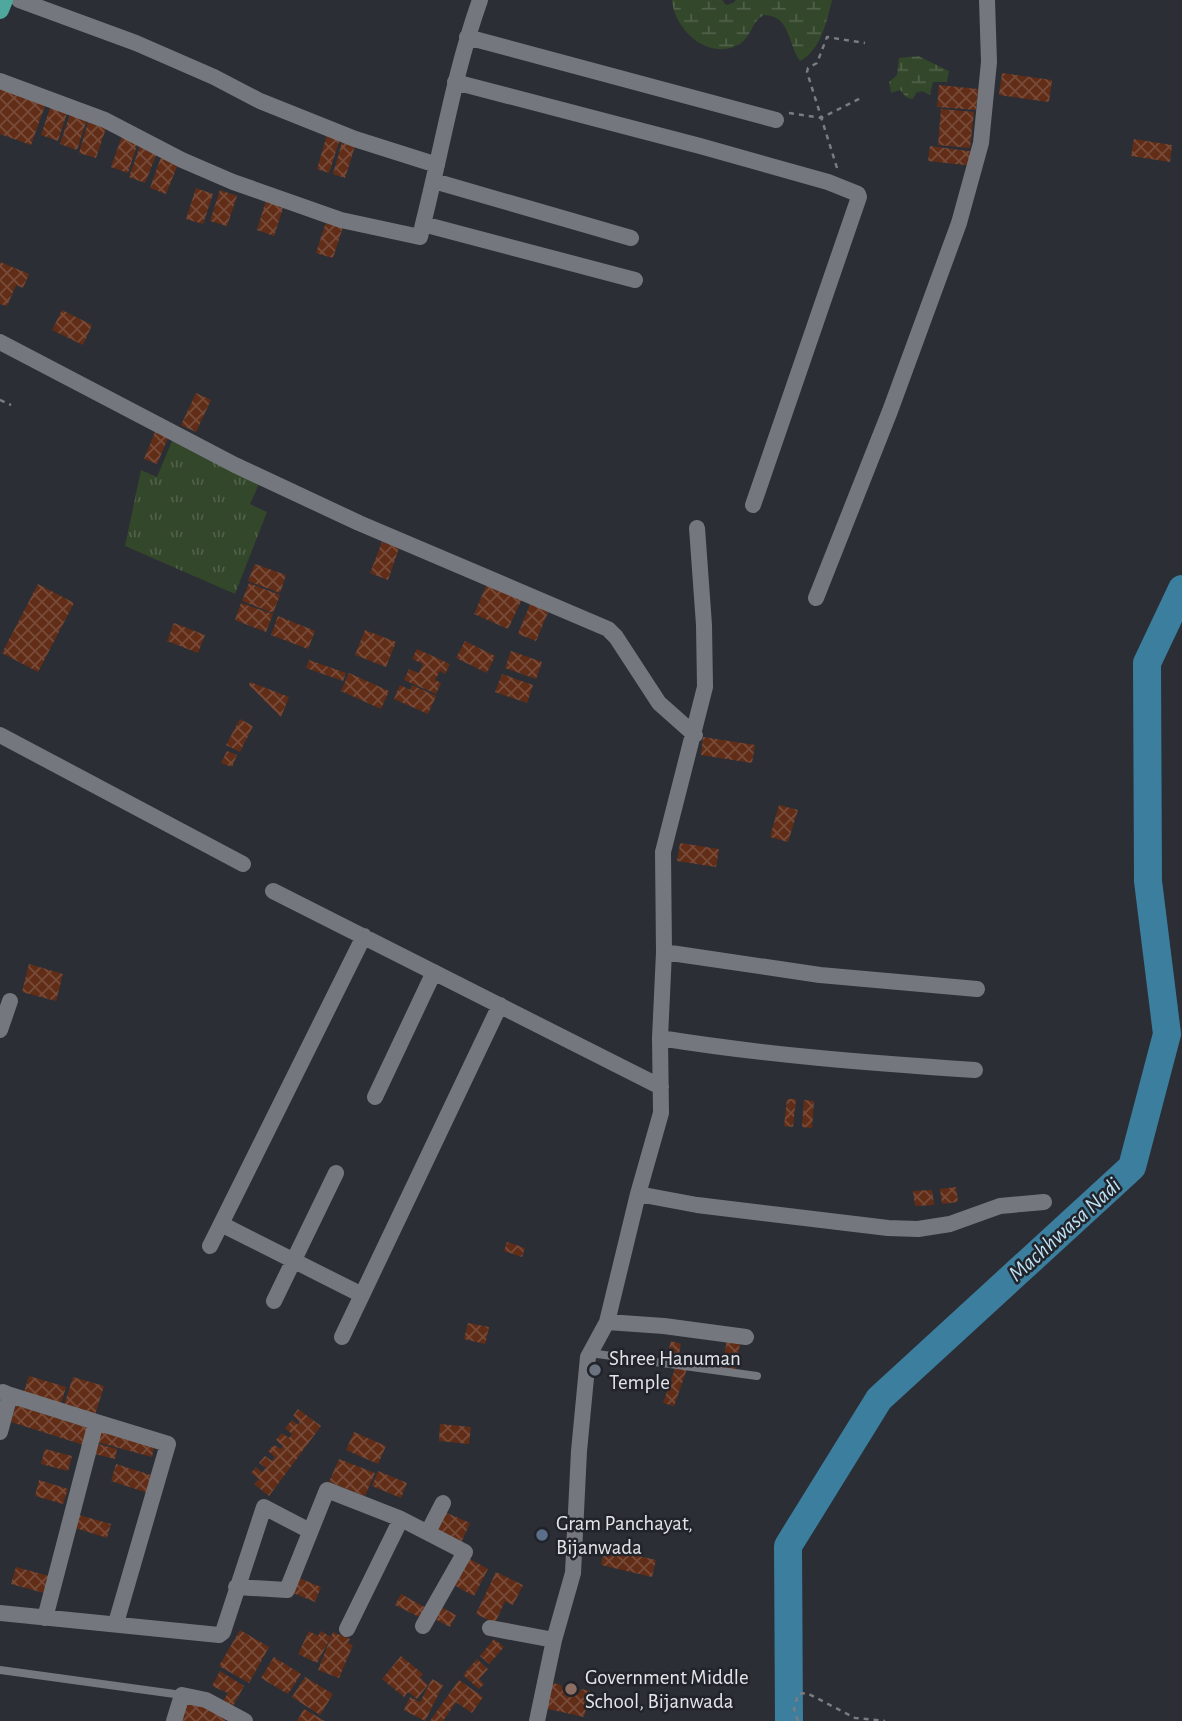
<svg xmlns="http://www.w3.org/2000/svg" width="1182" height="1721" font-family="'Alegreya Sans',sans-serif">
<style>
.grass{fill:url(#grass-tufts)}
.wetland{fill:url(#wetland-marsh)}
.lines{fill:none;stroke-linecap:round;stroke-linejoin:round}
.river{stroke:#3b7e9e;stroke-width:28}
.building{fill:url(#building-cross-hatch)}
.path{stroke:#797c81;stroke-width:2.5;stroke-dasharray:5 5;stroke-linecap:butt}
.lane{stroke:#74787e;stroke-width:8}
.street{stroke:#74787e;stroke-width:16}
.primary{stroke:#50a79d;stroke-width:18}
.worship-dot{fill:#6b7280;stroke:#21242a;stroke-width:2.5}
.service-dot{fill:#5c6f8a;stroke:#21242a;stroke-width:2.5}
.education-dot{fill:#8d6e63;stroke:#21242a;stroke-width:2.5}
.labels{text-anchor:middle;stroke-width:5;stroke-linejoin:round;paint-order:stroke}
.poi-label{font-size:21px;fill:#e2e4e8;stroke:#21242a;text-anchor:start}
.water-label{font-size:23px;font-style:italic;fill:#bde1f4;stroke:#21242a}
</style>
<defs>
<pattern id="grass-tufts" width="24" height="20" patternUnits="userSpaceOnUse" patternTransform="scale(1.75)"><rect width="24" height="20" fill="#33472a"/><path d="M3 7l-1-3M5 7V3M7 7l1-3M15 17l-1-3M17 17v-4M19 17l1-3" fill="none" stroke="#506149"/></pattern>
<pattern id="wetland-marsh" width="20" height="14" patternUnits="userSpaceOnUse" patternTransform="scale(1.75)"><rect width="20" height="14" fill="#33472a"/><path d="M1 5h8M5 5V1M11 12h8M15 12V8" fill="none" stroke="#506149"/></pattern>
<pattern id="building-cross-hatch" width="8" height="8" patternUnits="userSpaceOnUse" patternTransform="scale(1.75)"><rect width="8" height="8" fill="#622d17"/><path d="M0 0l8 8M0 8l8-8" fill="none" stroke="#784b39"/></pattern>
</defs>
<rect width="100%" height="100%" fill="#2b2e34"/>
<path class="grass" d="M172,441L259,484L250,504L267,512L235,594L125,546L141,470L157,477Z"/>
<path class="wetland" d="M672,0H722L726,5L733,3L736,0H832C827,22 820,51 800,61C787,43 791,16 764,15C752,21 751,37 740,44C709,62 674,30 672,0Z
M918,56L949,71L947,82H933L930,95L922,91L916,93L913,99L907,98L900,90L891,93L889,82L897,75L899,58Z"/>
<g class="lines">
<path class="river" d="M789,1721L788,1546L879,1399L1132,1167L1167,1034L1148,881L1147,663L1182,589"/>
</g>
<path class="building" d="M1002,73L1052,80L1049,102L999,95Z
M939,85L978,89L976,110L937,107Z
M0,87L46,103L31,145L0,134Z
M51,105L68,110L58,141L41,135Z
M941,109L974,112L970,148L938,145Z
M70,114L87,119L77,150L60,144Z
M88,122L106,128L96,158L79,153Z
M327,135L340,139L329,173L317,169Z
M122,136L138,142L128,173L111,167Z
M343,139L356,143L345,178L333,174Z
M1134,139L1172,145L1170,162L1131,156Z
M140,146L157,153L145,183L129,177Z
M930,146L976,152L974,166L928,161Z
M161,157L178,164L166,194L150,188Z
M196,188L213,194L203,224L186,219Z
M220,190L237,196L227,226L210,221Z
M266,200L284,205L274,236L257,230Z
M326,222L343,227L333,258L316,253Z
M0,262L29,274L23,288L16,285L7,306L0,304Z
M62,310L92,325L83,345L52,330Z
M196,393L211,400L196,432L181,425Z
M155,432L168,438L157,464L144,459Z
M382,542L399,548L388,580L370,573Z
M255,564L286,575L280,593L248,581Z
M249,583L280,595L273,613L242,601Z
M38,584L74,603L38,672L2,653Z
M487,584L522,599L508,629L474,614Z
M531,602L549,610L536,641L518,634Z
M241,603L273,614L266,632L235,620Z
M278,616L315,631L308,649L271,635Z
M174,623L205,635L198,653L167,641Z
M365,630L396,642L386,667L355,655Z
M465,641L495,656L487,673L456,658Z
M417,649L450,664L445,674L440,671L435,680L441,683L436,694L404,680L409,669L419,673L423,664L412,659Z
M511,651L542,662L536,679L505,668Z
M309,660L346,673L343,681L306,668Z
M349,673L389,691L381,709L341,691Z
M502,674L533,685L527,703L495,692Z
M250,682L289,697L281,717L249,685Z
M400,685L410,690L412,685L436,696L428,714L394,699Z
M240,719L253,726L240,752L226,745Z
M703,737L755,745L752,763L701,755Z
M227,751L237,755L232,767L221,763Z
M779,805L798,810L788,842L770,837Z
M680,843L719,849L716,867L677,861Z
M29,964L63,974L56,1001L22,992Z
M787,1099H796L793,1127L784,1126Z
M804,1100L814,1101L812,1128L802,1127Z
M956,1187L958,1202L942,1204L940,1189Z
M932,1190L934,1205L915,1206L913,1191Z
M507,1242L525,1248L522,1257L504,1251Z
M468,1323L489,1327L485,1344L464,1339Z
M727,1339L740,1342L736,1370L722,1368Z
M671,1341L681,1344L677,1363L666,1360Z
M676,1366L687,1369L674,1406L663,1403Z
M29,1376L66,1387L61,1404L24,1392Z
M73,1377L104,1386L94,1418L63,1408Z
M16,1405L92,1429L87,1446L11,1422Z
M298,1409L321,1426L269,1496L254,1484L259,1479L251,1473L256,1467L262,1472L266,1468L259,1463L265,1456L272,1461L275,1457L268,1451L274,1445L281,1449L283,1446L276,1440L282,1433L289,1438L292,1434L285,1428L292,1420L298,1425L300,1422L293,1416Z
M440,1424L471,1427L469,1444L439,1441Z
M100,1431L155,1443L152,1457L97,1442Z
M354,1432L386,1446L378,1464L346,1450Z
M98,1444L117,1449L115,1459L95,1454Z
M45,1449L72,1456L68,1471L41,1464Z
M339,1459L375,1473L365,1496L329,1482Z
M116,1464L154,1476L148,1493L111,1481Z
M378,1471L407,1483L401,1498L372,1486Z
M39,1480L68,1489L63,1504L35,1496Z
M442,1511L470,1523L460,1545L432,1533Z
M75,1514L111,1524L107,1538L72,1527Z
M604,1548L656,1560L652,1577L601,1565Z
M466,1557L488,1569L474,1596L452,1584Z
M16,1567L49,1576L44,1593L11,1584Z
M496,1572L523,1585L513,1605L505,1601L495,1623L476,1614Z
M299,1578L321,1587L315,1602L293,1593Z
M401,1594L428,1609L423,1619L395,1605Z
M439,1606L456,1615L450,1627L433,1618Z
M240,1630L269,1647L249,1683L219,1666Z
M309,1631L318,1636L321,1631L331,1637L317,1663L298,1654Z
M333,1632L350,1639L348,1643L353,1645L339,1678L318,1670Z
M494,1639L504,1647L489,1664L480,1656Z
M401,1656L423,1674L420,1678L428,1685L417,1699L408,1692L404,1697L382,1679Z
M274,1657L301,1674L288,1694L261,1678Z
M477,1659L488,1669L479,1679L484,1684L479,1689L463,1675Z
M220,1671L244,1686L233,1706L223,1701L228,1693L212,1686Z
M305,1677L333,1694L320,1715L292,1697Z
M432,1679L443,1685L425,1721L404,1710L410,1697L420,1702Z
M459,1680L483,1697L472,1713L456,1702L443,1721H430Z
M549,1682L561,1685L563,1691L578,1694L581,1689L590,1691L584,1717L544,1708Z
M187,1702L207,1708L226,1719L225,1721H180Z
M304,1709L325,1721H297Z"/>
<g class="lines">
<path class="path" d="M789,113L821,118L861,98
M837,168L807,72L808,68L817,63L827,37L865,43
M0,400L11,405
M798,1721L794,1709L798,1694L807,1693L855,1718L885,1721"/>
<path class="lane" d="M590,1353L757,1376
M0,1670L182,1695"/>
<path class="street" d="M19,0L136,43L214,77L260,101L355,139L437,165
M480,0C454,73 442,149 423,224L635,280
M467,37L776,120
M0,81L105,120L182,160L233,182L341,220L420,237L423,224
M455,82L700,146L828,182L858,194L859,197L753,505
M434,181L631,238
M0,342L235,465L359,523L608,629L616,637L659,703L695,735
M816,598L890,411L959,223L981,143L989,62L987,0
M0,735L243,864
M273,891L661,1087
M664,952L820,975L977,989
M0,1030L10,1001
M660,1038C765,1055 869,1063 975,1070
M375,1097L434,972
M638,1194L697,1205L888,1228L918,1229L950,1224L1000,1206L1044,1202
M221,1224L364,936
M210,1246L221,1224L362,1295
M274,1301L336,1173
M607,1322L664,1326L746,1337
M342,1337L500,1005
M10,1395L96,1422
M0,1432L10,1395L3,1392
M401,1519L465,1552L423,1626
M428,1532L443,1503
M236,1587L287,1590L327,1490L401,1519L347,1629
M0,1613L219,1635L223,1632L264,1507L310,1531
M45,1618L96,1422L168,1444L116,1623
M490,1628L554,1640
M174,1721L182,1695L206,1700L245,1721
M537,1721L554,1640L573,1573L579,1451L588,1357L607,1322L638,1194L661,1113L660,1038L664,952L663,852L705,687L704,625L697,528"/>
<path class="primary" d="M0,10L4,0"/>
</g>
<circle class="worship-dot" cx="595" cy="1370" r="7"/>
<circle class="service-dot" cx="542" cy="1535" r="7"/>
<circle class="education-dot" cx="571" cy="1689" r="7"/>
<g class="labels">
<g class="poi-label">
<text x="609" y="1365">Shree Hanuman<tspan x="609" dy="24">Temple</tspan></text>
<text x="556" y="1530">Gram Panchayat,<tspan x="556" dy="24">Bijanwada</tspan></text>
<text x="585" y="1684">Government Middle<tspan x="585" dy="24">School, Bijanwada</tspan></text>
</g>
<g class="water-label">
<text transform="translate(1064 1229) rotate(-42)" y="8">Machhwasa Nadi</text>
</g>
</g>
</svg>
